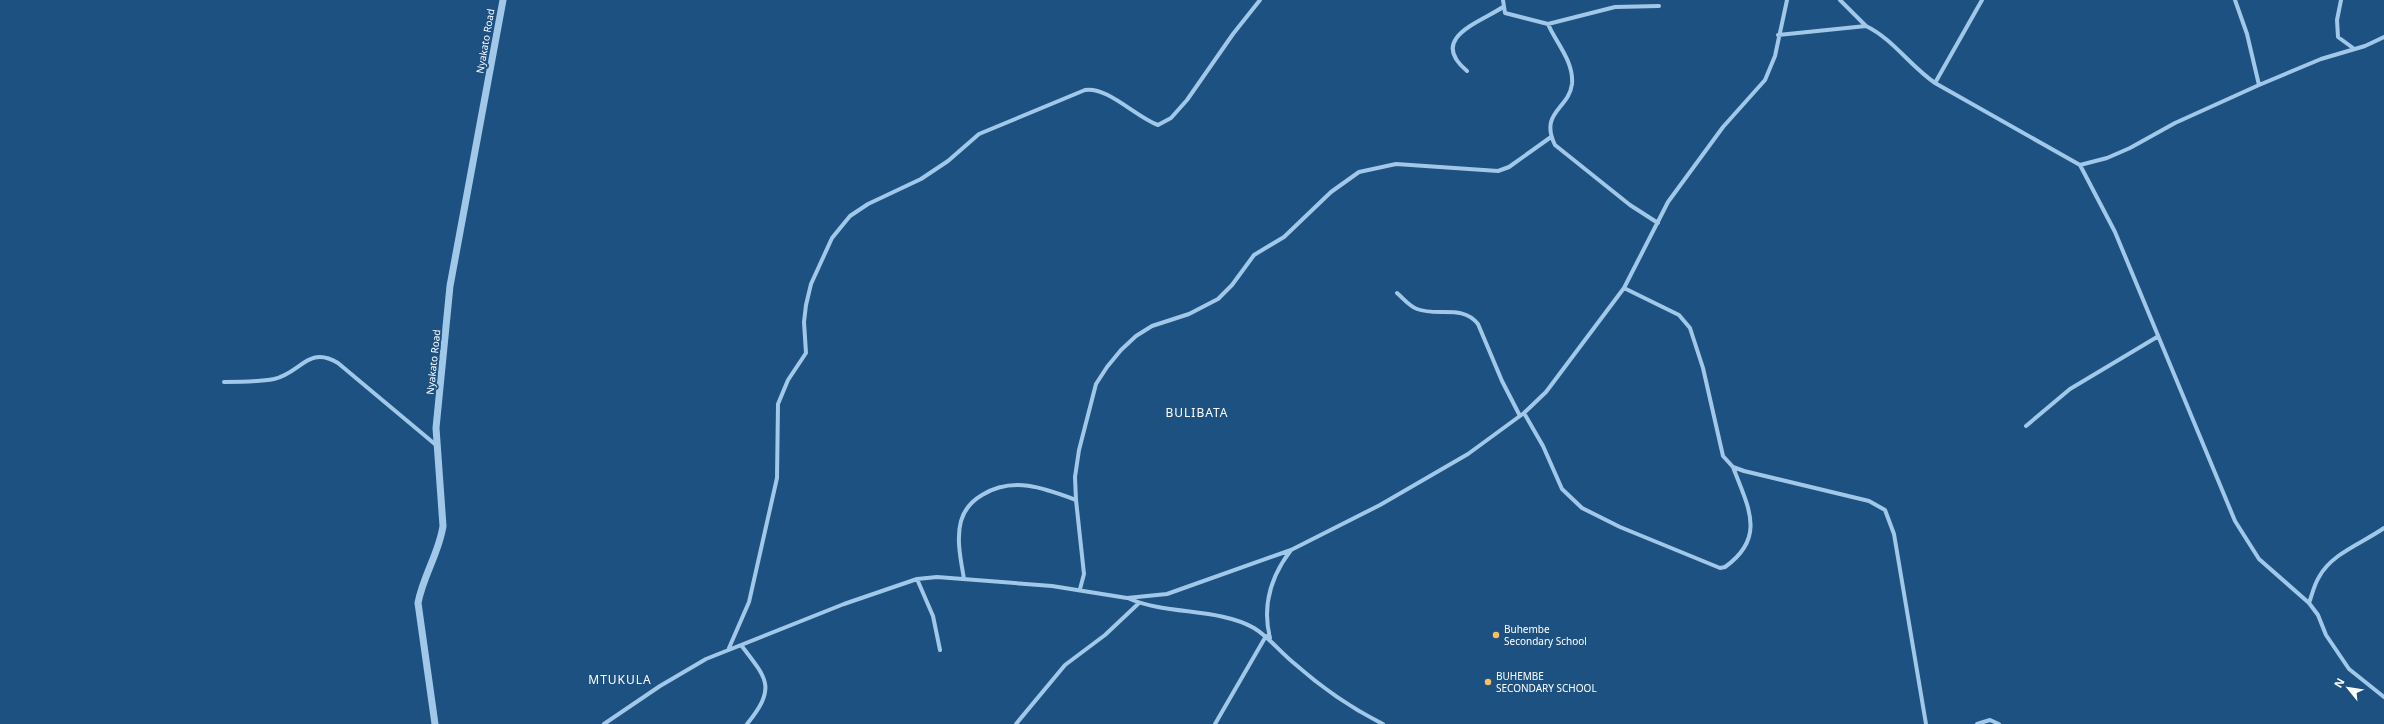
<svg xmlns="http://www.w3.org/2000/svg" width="2384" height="724" font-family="'Noto Sans',sans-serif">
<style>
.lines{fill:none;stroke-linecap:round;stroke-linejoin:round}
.minor{stroke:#a1c8e9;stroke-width:4}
.tertiary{stroke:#a1c8e9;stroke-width:7}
.poi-dot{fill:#f9c05f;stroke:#1d5181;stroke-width:1.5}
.labels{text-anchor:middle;stroke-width:4;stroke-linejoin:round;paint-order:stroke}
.street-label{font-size:10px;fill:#fff;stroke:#1d5181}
.poi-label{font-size:10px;fill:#fff;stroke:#1d5181;text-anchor:start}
.quarter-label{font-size:12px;letter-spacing:1px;fill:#fff;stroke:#1d5181}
</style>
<rect width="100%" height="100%" fill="#1d5181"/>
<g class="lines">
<path class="minor" d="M1503,0L1505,13L1548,24L1615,7L1659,6
M1840,0L1866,26
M2235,0L2247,34L2259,85
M2341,0L2337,20L2338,37L2353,48
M1548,24C1556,43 1574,61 1572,84C1569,109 1539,112 1555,145L1630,205L1658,223
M1778,35L1866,26C1893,39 1910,66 1935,83L2080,165L2115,232L2235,521L2259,559L2309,603L2318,615L2326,635L2349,669L2384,697
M1467,71C1427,38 1481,22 1503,7
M1935,83L1982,0
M2080,165L2107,158L2130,148L2175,123L2259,85L2321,59L2365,46L2384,37
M1624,288L1679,315L1690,328L1703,368L1723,456L1733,467L1744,471L1869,501L1885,510L1894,534L1926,724
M1397,293C1403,298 1409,306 1417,309C1438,317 1462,304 1478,324L1502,381L1520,416
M224,382C241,382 258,382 274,379C301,373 308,345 338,363L436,445
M1524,413L1543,446L1562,489L1582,508L1620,527L1720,568L1725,567C1767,537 1748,507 1733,467
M2026,426L2070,389L2157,337
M917,579L933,616L940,650
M964,579C961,561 956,539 961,521C964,510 972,501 982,495C1013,476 1044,488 1076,500
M1080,589L1084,574L1076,500L1075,477L1079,450L1096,384L1107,367L1121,350L1136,336L1152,326L1189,314L1218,299L1232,285L1254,255L1284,237L1331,192L1359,172L1396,164L1498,171L1509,167L1551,137
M1130,599C1168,615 1219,608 1254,628C1270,638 1280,652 1295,664C1321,687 1351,708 1383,724
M2309,603C2312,595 2314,585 2319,577C2332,553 2363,543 2384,528
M1270,638C1262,606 1271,576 1291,550
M741,645C767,679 777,687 747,724
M729,648L749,602L777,478L778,404L788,380L806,353L804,322L806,305L811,284L832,238L850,216L868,204L921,179L948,161L979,134L1085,90C1107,86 1136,117 1158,125L1171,118L1187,100L1233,34L1260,0
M604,724L660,686L706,659L844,604L917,579L937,577L1052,586L1127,598L1167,594L1291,550L1380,505L1468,454L1524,413L1546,392L1624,288L1668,202L1723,127L1765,80L1775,56L1787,0
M1016,724L1065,665L1105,635L1139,603
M1215,724L1266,636
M1977,724L1990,720L1999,724"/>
<path class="tertiary" d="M435,724L418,603C423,576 439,553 443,526L436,428L450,286L503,0"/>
</g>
<g class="poi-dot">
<circle cx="1496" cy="635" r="4"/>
<circle cx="1488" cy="682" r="4"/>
</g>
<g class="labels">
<g class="street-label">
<text transform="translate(485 41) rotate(-80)" y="4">Nyakato Road</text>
<text transform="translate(433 362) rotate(-84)" y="4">Nyakato Road</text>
</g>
<g class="poi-label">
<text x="1504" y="633">Buhembe<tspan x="1504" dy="12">Secondary School</tspan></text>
<text x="1496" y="680">BUHEMBE<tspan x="1496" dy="12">SECONDARY SCHOOL</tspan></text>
</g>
<g class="quarter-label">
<text x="1197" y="417">BULIBATA</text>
<text x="620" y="684">MTUKULA</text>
</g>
</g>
<g transform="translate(2348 688) rotate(300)" stroke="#1d5181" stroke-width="3" paint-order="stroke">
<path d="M0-3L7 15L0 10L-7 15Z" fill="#ffffff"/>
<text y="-6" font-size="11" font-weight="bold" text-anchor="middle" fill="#ffffff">N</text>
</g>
</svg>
